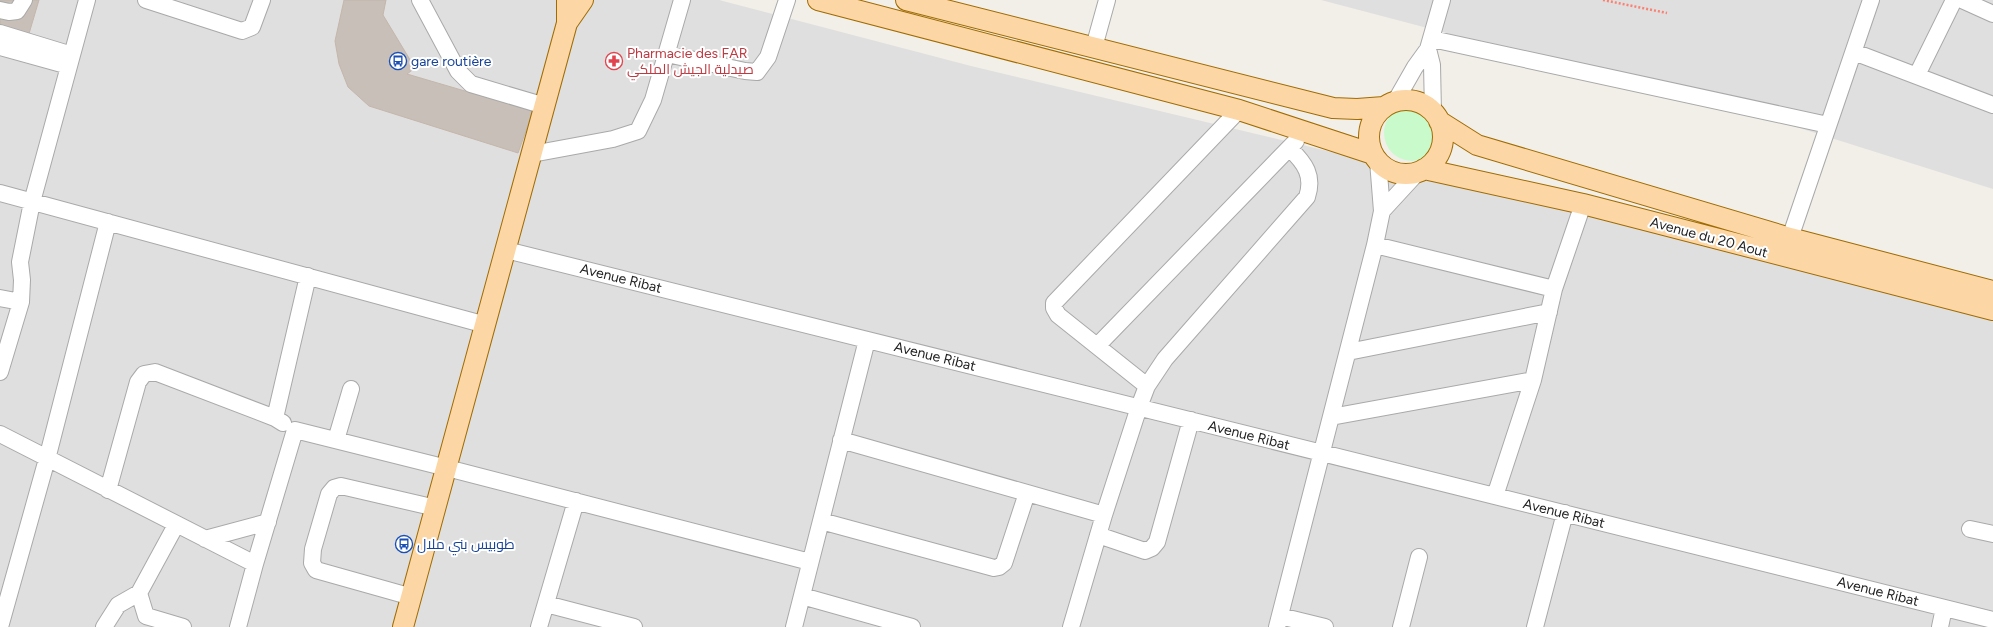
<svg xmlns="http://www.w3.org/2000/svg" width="1993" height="627" font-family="Figtree,Cairo,sans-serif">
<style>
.residential{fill:#e0dfdf}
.park{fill:#c8facc}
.building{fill:#c7bfb8;stroke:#c4b6ab}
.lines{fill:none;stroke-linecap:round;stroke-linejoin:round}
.minor-casing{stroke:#a9a9a9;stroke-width:18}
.major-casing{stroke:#a06b00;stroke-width:22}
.path{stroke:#fa8072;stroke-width:2.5;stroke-dasharray:2 2;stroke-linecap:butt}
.minor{stroke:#fff;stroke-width:16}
.major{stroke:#fcd6a4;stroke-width:20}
.labels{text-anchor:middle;stroke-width:4;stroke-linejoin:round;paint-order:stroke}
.health-label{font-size:14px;fill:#be3a42;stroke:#fff;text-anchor:start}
.transit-label{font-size:14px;fill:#164399;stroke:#fff;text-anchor:start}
.street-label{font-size:14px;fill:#222;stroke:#fff}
</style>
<rect width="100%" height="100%" fill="#f2efe9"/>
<path class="residential" d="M0,0H719L971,66L1785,260L1993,317V627H0Z
M1321,0H1993V189L1758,115Z"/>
<path class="park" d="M1384 133a28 28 0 1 1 56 0a28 28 0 1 1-56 0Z"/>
<path class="building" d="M0,0H39L28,37L0,29Z
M344,0H386L383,15L415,68L407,74L533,111L518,153L369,106L348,87L339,64L335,41Z"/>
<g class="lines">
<g class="minor-casing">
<path id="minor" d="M146,0L242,31L252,27L262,0
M420,0L458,71L471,84L545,106
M1962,0L1993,14
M0,10L9,12L17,11L24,0
M0,33L72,55
M1432,39L1828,125
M0,47L69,66
M1094,47L1107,0
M1428,49L1432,65L1433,112
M1854,52L1993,105
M667,54L745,71L757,72L768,57L787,0
M1917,75L1954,0
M1395,102L1415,67L1428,49L1442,0
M532,154L613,139L638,131L653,100L682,0
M0,193L486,325
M1382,211L1417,173
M1790,238L1871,0
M1375,245L1554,289
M506,250L1993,620
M0,298L21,302
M1098,345L1296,141
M1348,352L1549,312
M0,372L21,302L22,280L20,262L32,202L87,0
M1147,386L1058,315L1054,308V303L1239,110
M1331,417L1533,380
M283,423L275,418L308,276
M0,434L255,564L238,627
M336,440L351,389
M841,440L1104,515
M108,490L138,382L144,374L155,372L275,418
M1495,496L1533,380L1554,289L1583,204
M821,521L994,568L999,567L1004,563L1027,493
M1970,529L1993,534
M1098,535L1145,551L1152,548L1157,542L1191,420
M205,539L268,522
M255,564L295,430L447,468L810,562
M139,593L146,616L183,627
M802,596L912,627
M412,597L316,570L312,563L313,549L329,494L334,488L341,486L436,508
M546,604L634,627
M1280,616L1325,627
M0,627L47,459L108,222
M104,627L118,605L139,593L176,525
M539,627L576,501
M794,627L867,340
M1071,627L1104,515L1139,407L1147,386L1165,359L1307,197C1314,176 1305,163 1290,149
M1277,627L1375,245L1382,211L1378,161
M1401,627L1419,557
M1535,627L1565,513
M1940,627L1944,608"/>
</g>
<g class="major-casing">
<path id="major" d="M818,0L1239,110L1373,154
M906,0L1333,108L1357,109L1384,107
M567,23L583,0
M1369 137a37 37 0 1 1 74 0a37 37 0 1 1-74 0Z
M1439,121L1477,145L1790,238L1993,291
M1424,169L1583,204L1993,310
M403,627L567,23V0"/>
</g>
<path class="path" d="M1603,0L1667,13"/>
<use href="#minor" class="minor"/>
<use href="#major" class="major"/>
</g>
<defs>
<g id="bus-ring" transform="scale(0.9)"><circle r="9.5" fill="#fff" stroke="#1a4fb4" stroke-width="1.5"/><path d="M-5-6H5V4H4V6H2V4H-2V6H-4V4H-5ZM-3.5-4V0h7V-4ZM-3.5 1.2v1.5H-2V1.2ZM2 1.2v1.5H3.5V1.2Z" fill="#1a4fb4"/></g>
<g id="pharmacy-ring" transform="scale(0.9)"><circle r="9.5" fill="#fff" stroke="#e0444e" stroke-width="1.5"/><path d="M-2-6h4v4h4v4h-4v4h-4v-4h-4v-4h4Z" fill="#e0444e"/></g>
</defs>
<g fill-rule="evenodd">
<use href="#bus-ring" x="398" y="61"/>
<use href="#pharmacy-ring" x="614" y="61"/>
<use href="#bus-ring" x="404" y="544"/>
</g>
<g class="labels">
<g class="health-label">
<text x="627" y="58">Pharmacie des FAR<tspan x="627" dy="16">صيدلية الجيش الملكي</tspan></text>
</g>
<g class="transit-label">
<text x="411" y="66">gare routière</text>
<text x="417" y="549">طوبيس بني ملال</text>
</g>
<g class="street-label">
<text transform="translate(1709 237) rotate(15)" y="5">Avenue du 20 Aout</text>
<text transform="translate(621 278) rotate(14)" y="5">Avenue Ribat</text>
<text transform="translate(935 356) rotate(14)" y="5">Avenue Ribat</text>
<text transform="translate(1249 435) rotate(14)" y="5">Avenue Ribat</text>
<text transform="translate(1564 513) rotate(14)" y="5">Avenue Ribat</text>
<text transform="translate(1878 591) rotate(14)" y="5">Avenue Ribat</text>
</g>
</g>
</svg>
